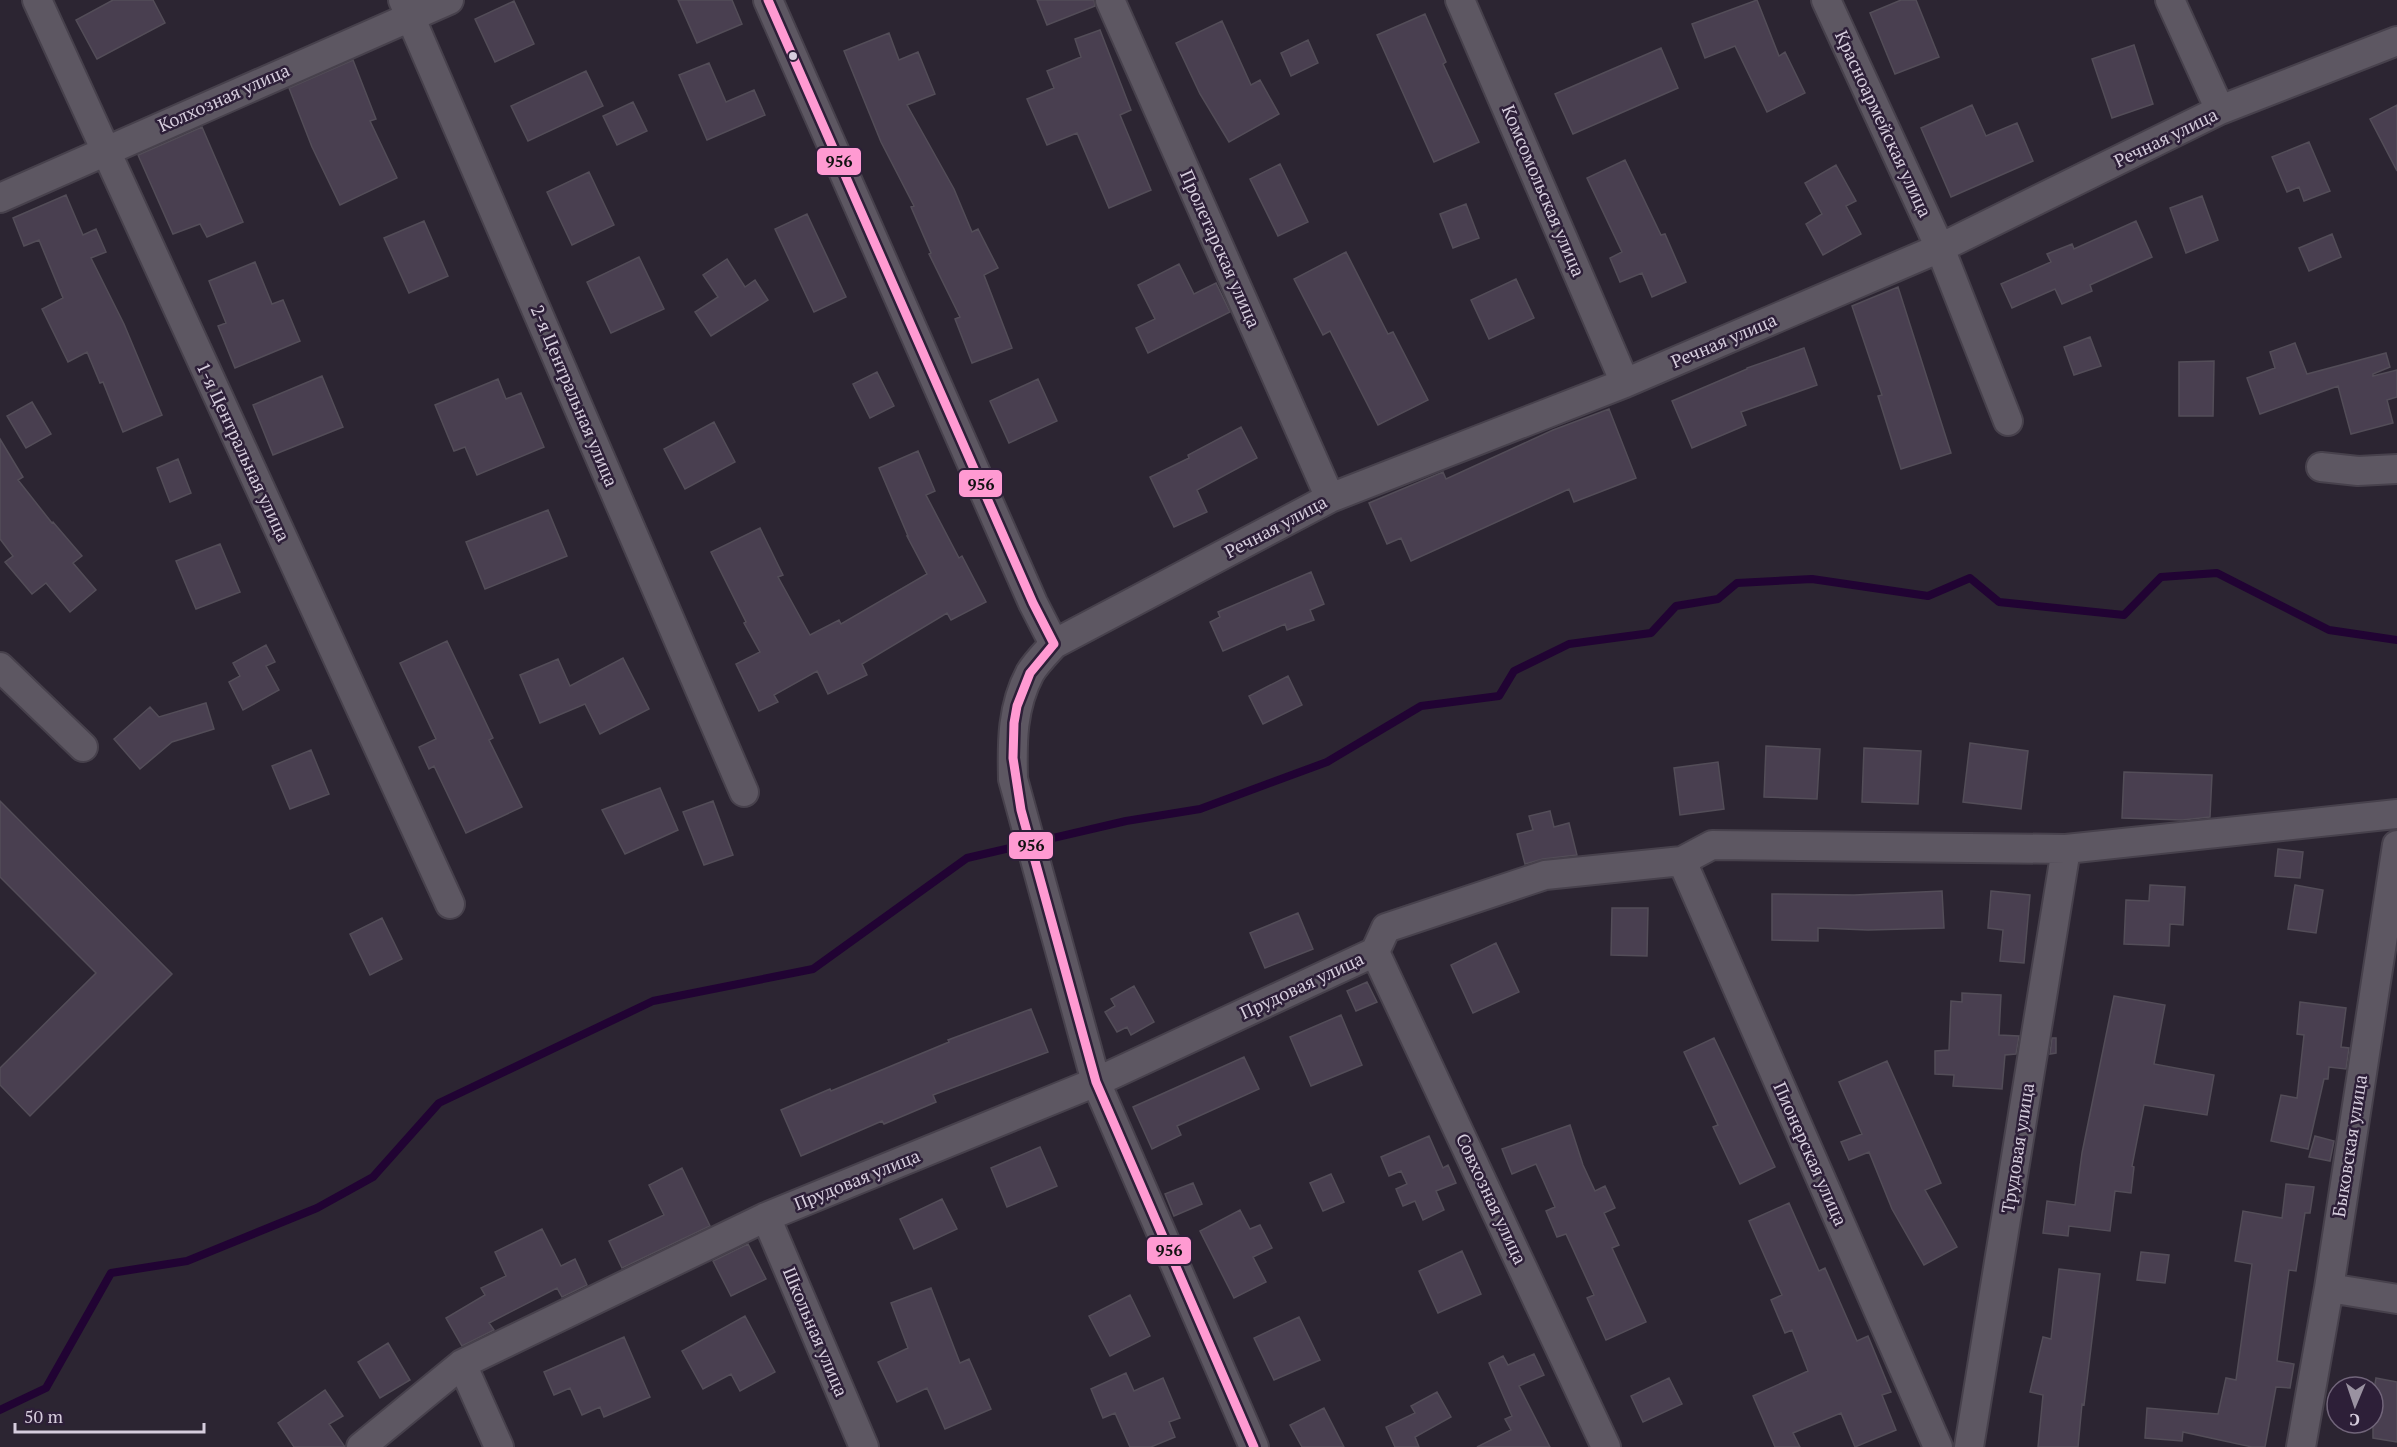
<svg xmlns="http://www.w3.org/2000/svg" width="2397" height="1447" font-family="'PT Serif',serif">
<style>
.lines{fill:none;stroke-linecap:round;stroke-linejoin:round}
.stream{stroke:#210333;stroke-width:8}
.building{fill:#493f50;stroke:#534d58;stroke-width:1.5}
.street-casing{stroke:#47414c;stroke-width:32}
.street{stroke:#5d5762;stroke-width:28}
.bus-1-casing{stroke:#2d1f38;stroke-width:14}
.bus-1{stroke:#ff9ad2;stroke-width:9}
.bus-dot{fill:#d6cddd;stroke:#2d1f38;stroke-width:2}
.labels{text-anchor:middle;stroke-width:5;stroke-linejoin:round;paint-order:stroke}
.street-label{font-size:18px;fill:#d6cddd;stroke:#2d1f38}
.line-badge{stroke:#2d1f38;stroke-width:2}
.pale-badge-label{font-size:16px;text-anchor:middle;font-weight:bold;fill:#111}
</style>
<rect width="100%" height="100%" fill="#2c2532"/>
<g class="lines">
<path class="stream" d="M0,1410L46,1388L111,1273L187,1261L317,1208L373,1177L439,1103L653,1001L813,969L967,858L1126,821L1200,809L1327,762L1421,706L1499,696L1514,671L1569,644L1651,633L1676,606L1718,599L1737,583L1812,579L1928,596L1970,578L1999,602L2124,615L2161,577L2217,573L2329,630L2397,640"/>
</g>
<path class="building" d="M113,0H153L165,23L97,59L76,20Z
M678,0H732L742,24L697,43Z
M1037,0H1094L1095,6L1047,25Z
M1757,0L1779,56L1785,52L1805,93L1767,112L1735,46L1705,58L1692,24Z
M1901,0H1916L1939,57L1895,74L1870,13Z
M514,1L534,44L495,62L475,19Z
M1425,14L1446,62L1443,64L1479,142L1434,162L1377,35Z
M1222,21L1251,85L1260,80L1279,114L1229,142L1200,94L1176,43Z
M1100,30L1131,110L1120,115L1151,190L1109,208L1077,133L1047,145L1027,99L1054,88L1047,71L1081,57L1075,39Z
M889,33L899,60L918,52L935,94L907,105L954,189L972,232L978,229L998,268L984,275L1012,348L972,363L955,319L960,317L929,254L931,253L911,207L914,206L881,142L844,51Z
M1308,40L1318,63L1291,76L1281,53Z
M2134,45L2153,104L2112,118L2092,59Z
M1661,48L1678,88L1573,134L1555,94Z
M353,60L376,119L370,121L397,178L340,205L312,147L289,88Z
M709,63L726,102L754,90L765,115L707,140L679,75Z
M586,71L603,106L528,141L511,106Z
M633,102L647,131L617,145L603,116Z
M1972,105L1986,136L2017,123L2033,161L1951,197L1921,128Z
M2397,105V171L2370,119Z
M202,127L243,222L207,237L200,224L173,234L138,155Z
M2309,142L2330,191L2304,201L2299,187L2287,192L2272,157Z
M1625,160L1661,235L1665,234L1686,282L1652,297L1642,273L1620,282L1610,258L1622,252L1587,178Z
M1280,164L1308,222L1278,236L1250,179Z
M1836,165L1856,201L1846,206L1861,234L1823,255L1806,224L1822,214L1805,183Z
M589,172L614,225L572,245L547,192Z
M66,195L83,235L96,229L106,252L91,258L124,324L162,415L123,432L103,382L100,383L87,352L68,362L42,309L63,298L39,240L24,246L13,218Z
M2202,196L2218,240L2186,253L2170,208Z
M1466,204L1479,238L1453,248L1440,214Z
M807,214L846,297L814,312L775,229Z
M424,221L448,276L409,293L384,238Z
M2136,221L2152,257L2090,285L2092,291L2062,304L2055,289L2012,308L2001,284L2051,262L2047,254L2072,244L2074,249Z
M2332,234L2341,257L2309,271L2299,248Z
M1346,252L1388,334L1393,332L1428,400L1378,425L1330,331L1323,335L1294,279Z
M639,257L664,309L611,333L587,282Z
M727,259L745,287L755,280L768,300L711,336L695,312L718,297L703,275Z
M255,262L272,304L283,300L300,341L235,368L218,326L226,323L209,281Z
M1179,264L1194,294L1216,283L1230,312L1148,353L1136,328L1155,319L1138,285Z
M1516,279L1534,318L1489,339L1471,300Z
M1898,287L1951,453L1901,469L1878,396L1882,395L1852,306Z
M2090,337L2101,366L2074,375L2064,347Z
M2295,343L2307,374L2386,353L2390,367L2373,374V376L2397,370V397L2387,400L2393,423L2351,434L2338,386L2260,414L2247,378L2275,368L2270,352Z
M1804,348L1817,385L1741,412L1746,425L1692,448L1672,401L1747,369V368Z
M2214,361L2213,416H2179V362Z
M877,372L894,406L870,418L853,384Z
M322,376L343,427L273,455L253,405Z
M498,379L506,399L521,393L544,447L477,475L465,447L454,451L435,405Z
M1038,379L1057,421L1009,443L990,401Z
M32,402L51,434L26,448L7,416Z
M1609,409L1636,478L1574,502L1569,489L1411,561L1401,538L1387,544L1369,503L1443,472L1446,479L1553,430Z
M714,422L735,462L685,489L664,449Z
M1241,427L1257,458L1197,490L1207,512L1174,527L1150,477L1189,458L1188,455Z
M0,439L23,477L18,480L52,523L53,522L82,556L73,563L96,590L70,612L46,583L32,594L5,562L13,556L0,539Z
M918,451L935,491L926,495L959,558L962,556L986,602L951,620L947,613L862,664L867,675L828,694L817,671L774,695L778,702L759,711L736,664L760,652L744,623L746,622L711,552L760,528L783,575L778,577L810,635L839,620L841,624L927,574L907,536H908L879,468Z
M178,459L191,493L170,502L157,468Z
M548,510L567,556L485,589L466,542Z
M220,544L240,592L196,609L176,561Z
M1311,572L1324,604L1310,610L1314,620L1287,630L1285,624L1223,651L1210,622L1220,617L1218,612Z
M447,641L493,738L489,740L522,807L466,833L434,766L429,769L419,747L436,739L400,663Z
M266,645L275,662L266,666L279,690L243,710L229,682L240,676L233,663Z
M623,658L649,709L600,734L585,704L540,723L520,675L558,659L570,686Z
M1288,676L1302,705L1263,724L1249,696Z
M206,703L214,729L172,742L140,769L114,739L150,707L159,717Z
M1970,743L2028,751L2021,809L1963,802Z
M1766,746L1820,749L1817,799L1764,797Z
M1864,748L1921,751L1918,804L1862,802Z
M311,750L329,794L290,809L272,766Z
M1718,762L1724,809L1680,815L1674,768Z
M2124,772L2212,775L2210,817L2182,820L2122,818Z
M660,788L678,830L625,854L602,810Z
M0,801L172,974L30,1116L0,1085V1068L96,973L0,877Z
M713,801L733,855L704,865L683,812Z
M1550,811L1554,827L1569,823L1577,855L1543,859L1525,864L1517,834L1533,830L1529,816Z
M2278,849L2303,852L2300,878L2275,876Z
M2150,885L2185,887L2183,925L2170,924L2169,946L2124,944L2126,900L2149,901Z
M2295,885L2323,890L2316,933L2288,929Z
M1942,891L1944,928L1868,930L1818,928V941L1772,940V894L1854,895Z
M1991,891L2030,895L2024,963L2000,961L2003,930L1988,928Z
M1612,908H1648L1647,956L1611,955Z
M1298,913L1313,949L1265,968L1250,933Z
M382,918L402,959L370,975L350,934Z
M1496,943L1519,992L1473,1013L1451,965Z
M1367,982L1377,1002L1356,1011L1347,991Z
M1134,986L1154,1022L1131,1035L1127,1027L1117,1032L1105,1012L1115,1006L1111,999Z
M1962,993L2001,995L1999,1035L2019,1036L2016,1054L2005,1055L2002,1089L1953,1086L1954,1075L1935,1074V1051L1949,1050L1951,1001L1962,1002Z
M2114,996L2165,1005L2154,1064L2214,1075L2207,1115L2144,1105L2132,1166L2134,1167L2131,1193L2115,1191L2110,1231L2069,1226L2068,1236L2043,1233L2047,1201L2075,1205L2082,1153Z
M2300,1002L2346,1008L2341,1047L2349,1048L2346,1069L2329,1067L2328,1079H2324L2308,1149L2271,1141L2281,1095L2297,1098L2304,1035L2297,1034Z
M1031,1009L1048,1052L933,1095L936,1102L884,1124L882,1121L801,1156L781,1110L830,1089L831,1091L949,1042L948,1040Z
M1341,1015L1362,1065L1311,1086L1290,1037Z
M1714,1038L1775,1167L1740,1184L1713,1127L1718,1125L1684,1052Z
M2052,1038H2056V1053L2050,1054Z
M1244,1057L1259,1089L1177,1126L1181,1135L1152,1149L1133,1107Z
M1887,1061L1941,1183L1925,1190L1957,1247L1924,1265L1892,1209L1869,1152L1849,1160L1841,1142L1862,1134L1839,1082Z
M1570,1125L1583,1165L1595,1191L1605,1186L1615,1208L1604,1213L1619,1245L1612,1248L1646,1322L1606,1340L1587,1298L1594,1295L1566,1234L1557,1237L1546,1211L1555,1207L1536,1164L1512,1174L1502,1149Z
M1429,1136L1443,1168L1448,1165L1456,1183L1436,1191L1444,1210L1423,1220L1415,1201L1403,1206L1396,1189L1407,1184L1401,1171L1389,1176L1381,1157Z
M2315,1136L2334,1141L2330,1161L2309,1157Z
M1040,1147L1057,1186L1007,1207L991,1168Z
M682,1168L710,1226L622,1268L609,1241L664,1215L649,1185Z
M1331,1174L1344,1202L1323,1211L1310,1183Z
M1193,1183L1202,1204L1174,1216L1165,1194Z
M2286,1184L2314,1187L2310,1213H2305L2296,1271L2289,1270L2277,1361L2294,1364L2290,1388L2276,1387L2265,1447H2252L2183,1432L2182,1441L2145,1438L2147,1408L2218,1414L2226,1378L2236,1380L2252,1264L2235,1261L2243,1211L2282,1218Z
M942,1199L957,1229L914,1249L900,1219Z
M1789,1203L1819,1271L1825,1268L1857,1341L1868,1336L1891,1392L1882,1395L1896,1430L1855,1447L1841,1413L1793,1433L1800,1447H1775L1753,1396L1808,1371L1792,1330L1785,1333L1771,1300L1782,1295L1749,1221Z
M1240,1210L1250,1229L1260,1225L1272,1248L1253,1257L1266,1282L1234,1298L1200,1231Z
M542,1229L561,1266L575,1259L587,1285L562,1297L557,1288L489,1323L494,1330L462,1346L446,1318L485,1295L481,1288L506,1276L495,1252Z
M748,1244L766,1279L731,1296L713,1261Z
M1462,1251L1481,1294L1438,1313L1419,1271Z
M2141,1252L2169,1255L2165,1283L2137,1280Z
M2059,1269L2100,1274L2084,1405L2082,1404L2078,1447H2038L2043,1395L2030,1392L2043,1337L2051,1339Z
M931,1288L960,1363L969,1359L991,1409L945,1429L927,1388L897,1402L878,1362L908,1348L891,1303Z
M1130,1295L1150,1336L1110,1356L1089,1316Z
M745,1316L775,1372L740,1391L731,1374L703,1389L682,1351Z
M1299,1317L1320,1360L1274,1380L1254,1338Z
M624,1337L650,1397L604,1417L600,1407L582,1415L570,1388L554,1395L544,1372Z
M388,1343L410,1380L380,1398L358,1362Z
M1534,1354L1544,1375L1519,1386L1550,1447H1477L1511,1430L1505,1419L1512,1416L1489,1363L1503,1356L1508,1365Z
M1126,1373L1134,1391L1163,1378L1180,1418L1169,1422L1175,1437L1151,1447H1130L1115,1413L1103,1418L1091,1389Z
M1669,1378L1682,1404L1643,1422L1631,1396Z
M2376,1378L2397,1382V1442L2373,1438V1396Z
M325,1390L343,1416L329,1424L345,1447H294L278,1423Z
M1437,1392L1451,1417L1415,1437L1419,1447H1395L1386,1427L1415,1413L1411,1406Z
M1324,1408L1344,1447H1302L1290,1425Z"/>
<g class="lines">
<g class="street-casing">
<path id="street" d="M37,0L450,904
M403,0L744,792
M768,0L1033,603L1054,644
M1110,0L1330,498
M1460,0L1625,383
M1826,0L1940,248L2008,421
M2170,0L2220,110
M0,198L449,0
M2321,467L2358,471L2397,469
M0,667L83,747
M1682,861L1938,1447
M1375,952L1386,928L1545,875L1682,861L1712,845L2066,849L2397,814
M1375,952L1606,1447
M766,1217L864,1447
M2329,1288L2397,1299
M462,1364L499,1447
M361,1447L462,1364L766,1217L1096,1082L1375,952
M1254,1447L1096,1082L1013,779C1012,742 1012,707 1030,673C1036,663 1046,653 1054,644L1330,498L1625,383L1940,248L2220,110L2397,41
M1969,1447L2066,849
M2301,1447L2329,1288L2397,845"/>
</g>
<use href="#street" class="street"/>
<g class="bus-1-casing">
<path id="bus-1" d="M768,0L1033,603L1054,644
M1054,644L1030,673L1017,706L1014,723L1013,758L1021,810L1096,1082L1254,1447"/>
</g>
<use href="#bus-1" class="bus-1"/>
</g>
<circle class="bus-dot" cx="793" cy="56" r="5"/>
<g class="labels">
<g class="street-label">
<text transform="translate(224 98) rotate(-24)" y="6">Колхозная улица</text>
<text transform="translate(1883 124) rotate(65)" y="6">Красноармейская улица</text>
<text transform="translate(2166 138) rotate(-26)" y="6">Речная улица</text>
<text transform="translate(1543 191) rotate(67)" y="6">Комсомольская улица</text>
<text transform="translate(1220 249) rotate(66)" y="6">Пролетарская улица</text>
<text transform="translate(1724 341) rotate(-23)" y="6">Речная улица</text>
<text transform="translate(574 396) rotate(67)" y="6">2-я Центральная улица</text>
<text transform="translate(243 452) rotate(65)" y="6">1-я Центральная улица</text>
<text transform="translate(1276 527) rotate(-28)" y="6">Речная улица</text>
<text transform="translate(1302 986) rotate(-25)" y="6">Прудовая улица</text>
<text transform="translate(2350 1146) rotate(-81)" y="6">Быковская улица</text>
<text transform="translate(2018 1148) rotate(-81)" y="6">Трудовая улица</text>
<text transform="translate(1810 1154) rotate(66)" y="6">Пионерская улица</text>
<text transform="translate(857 1180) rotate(-22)" y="6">Прудовая улица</text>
<text transform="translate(1491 1199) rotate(65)" y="6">Совхозная улица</text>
<text transform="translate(815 1332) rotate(67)" y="6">Школьная улица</text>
</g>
</g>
<g class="line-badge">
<rect x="816" y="147" width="46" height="29" rx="6" fill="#ff9ad2"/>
<rect x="958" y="469" width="45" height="29" rx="6" fill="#ff9ad2"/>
<rect x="1008" y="831" width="46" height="29" rx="6" fill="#ff9ad2"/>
<rect x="1146" y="1236" width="46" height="29" rx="6" fill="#ff9ad2"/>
</g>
<g class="pale-badge-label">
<text x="839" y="167">956</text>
<text x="981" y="490">956</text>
<text x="1031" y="851">956</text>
<text x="1169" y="1256">956</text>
</g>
<g transform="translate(2355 1405) rotate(182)"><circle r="28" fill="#2d1f38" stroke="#71657a" stroke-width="1.5"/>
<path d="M0-4.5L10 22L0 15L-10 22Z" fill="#9a92a1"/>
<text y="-9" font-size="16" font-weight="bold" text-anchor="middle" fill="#d6cddd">С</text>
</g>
<path d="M15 1423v9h189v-9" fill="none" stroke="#d6cddd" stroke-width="3"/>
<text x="24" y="1423" font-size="18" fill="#d6cddd" stroke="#2d1f38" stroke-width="4.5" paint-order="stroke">50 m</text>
</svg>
